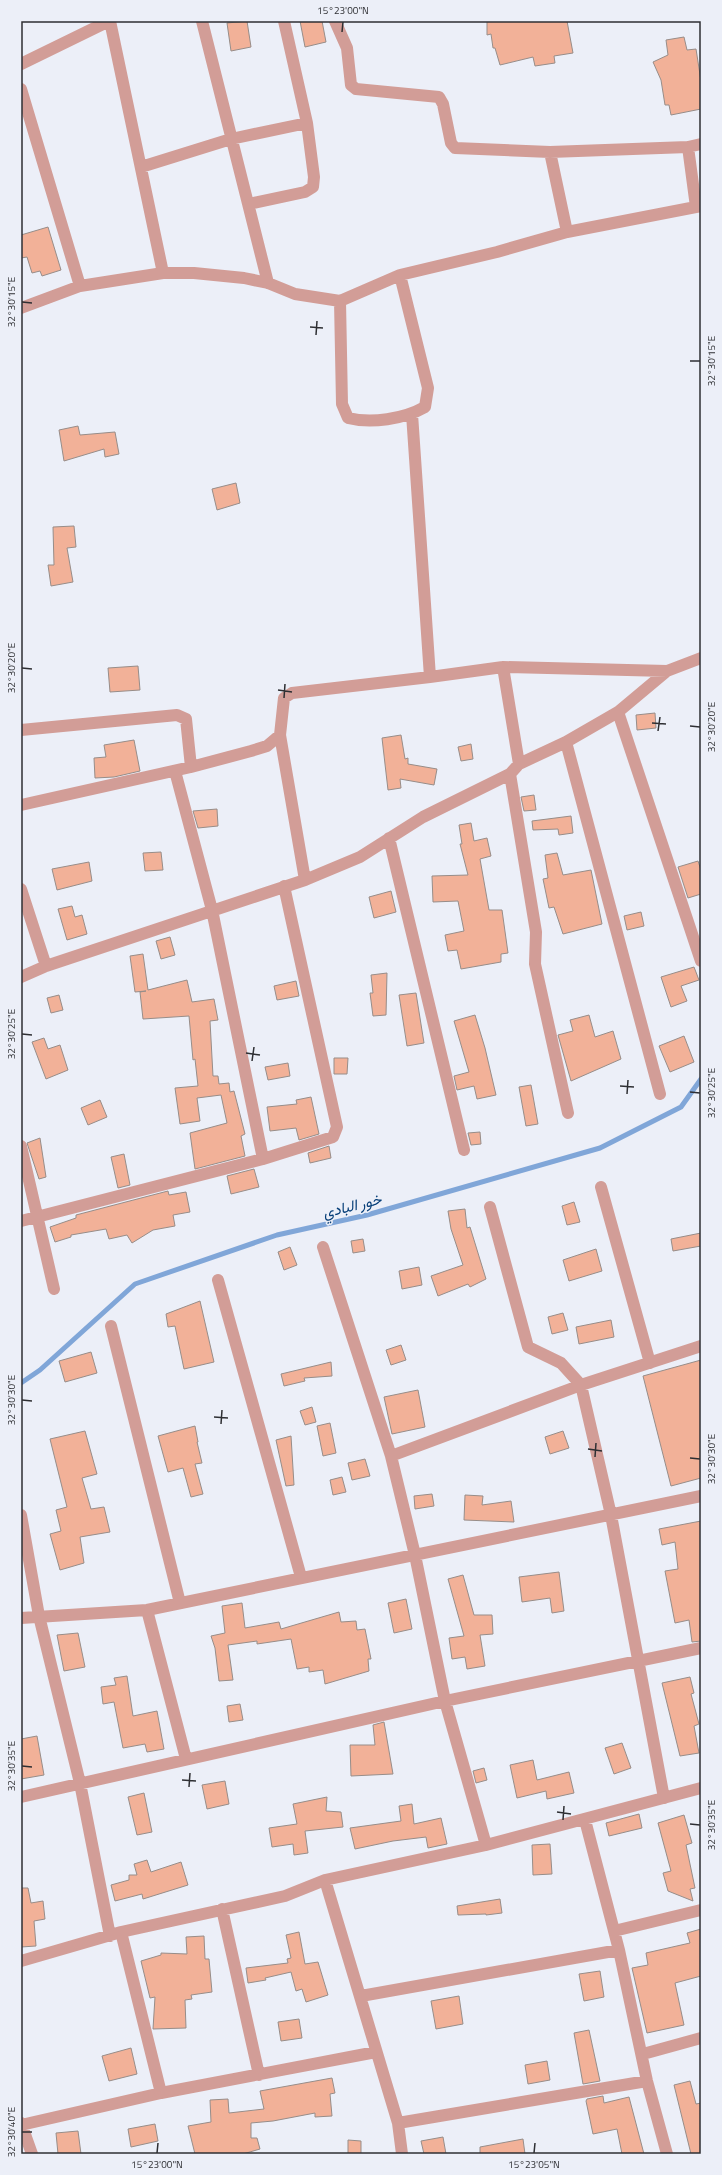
<svg xmlns="http://www.w3.org/2000/svg" width="722" height="2175" font-family="'Titillium Web',Vazirmatn,sans-serif">
<style>
.lines{fill:none;stroke-linecap:round;stroke-linejoin:round}
.stream{stroke:#80a6d8;stroke-width:5}
.building{fill:#f2b198;stroke:#978d89}
.street{stroke:#d29d97;stroke-width:12}
.ticks{fill:none;stroke:#2e2f33;stroke-width:1.5}
.labels{text-anchor:middle;stroke-width:3;stroke-linejoin:round;paint-order:stroke}
.water-label{font-size:15px;font-style:italic;fill:#063e78;stroke:#eceff8}
.neatline{fill:none;stroke:#2e2f33;stroke-width:1.5}
.ticks-label{font-size:10px;text-anchor:middle;fill:#2e2f33}
</style>
<rect width="100%" height="100%" fill="#eceff8"/>
<g class="lines">
<path class="stream" d="M21,1383L40,1370L135,1284L277,1235L367,1215L600,1148L681,1107L701,1079"/>
</g>
<path class="building" d="M247,21L251,47L231,51L227,23Z
M300,21H322L326,42L305,47Z
M487,21H567L573,53L554,56L555,63L535,66L533,57L500,65L495,48H493L491,34L487,35Z
M684,37L687,50L696,49L701,81V109L671,115L669,105H665L661,80L653,62L668,55L666,40Z
M48,227L61,270L42,276L40,271L32,273L27,257L21,258V235Z
M78,426L80,435L115,432L119,454L105,457L104,449L64,461L59,430Z
M236,483L240,503L217,510L212,489Z
M74,526L76,547L67,548L73,582L51,586L48,565H54L53,527Z
M138,666L140,690L110,692L108,668Z
M655,713L656,728L637,730L636,715Z
M401,735L405,759L408,758V764L437,769L434,785L400,779L401,788L388,790L382,738Z
M134,740L140,771L114,777L95,778L94,758L106,757L104,745Z
M471,744L473,759L461,761L458,747Z
M534,795L536,810L524,811L521,797Z
M217,809L218,826L198,828L193,811Z
M571,816L573,833L559,835L558,829L533,830L532,821Z
M471,823L474,841L487,838L491,856L480,859L489,910H502L508,953L501,954V962L461,969L457,950L448,951L445,935L464,931L458,901L433,902L432,876L468,875L460,844H462L459,825Z
M161,852L163,870L145,871L143,853Z
M557,853L563,875L591,870L602,924L563,934L554,907L549,908L543,879L548,878L545,855Z
M698,861L701,870V894L688,898L678,867Z
M89,862L92,881L57,890L52,869Z
M391,891L396,912L374,918L369,897Z
M72,906L75,917L82,915L87,934L67,940L58,909Z
M641,912L644,926L627,930L624,916Z
M170,937L175,955L161,959L156,941Z
M143,954L148,990L187,980L192,1002L214,999L218,1020L210,1021L213,1076H218L219,1084L229,1083L230,1092L234,1091L245,1134L241,1136L245,1156L195,1169L190,1133L227,1123L221,1095L197,1098L200,1121L180,1124L175,1088L198,1086L195,1059L193,1060L189,1016L143,1019L140,992L146,991L135,992L130,956Z
M694,967L699,980L681,986L687,1001L671,1007L661,977Z
M387,973L386,1015L373,1016L370,993H373L371,975Z
M296,981L299,996L277,1000L274,986Z
M416,993L424,1043L407,1046L399,995Z
M59,995L63,1010L51,1013L47,998Z
M475,1015L485,1048L496,1095L477,1099L474,1086L457,1090L454,1076L469,1072L454,1021Z
M589,1015L595,1037L613,1031L621,1059L571,1081L558,1035L573,1031L570,1020Z
M684,1036L694,1062L670,1072L659,1046Z
M44,1038L48,1049L60,1045L68,1070L46,1079L32,1042Z
M334,1058H348L347,1074H334Z
M288,1063L290,1076L268,1080L265,1067Z
M531,1085L538,1124L526,1126L519,1087Z
M311,1097L319,1134L299,1140L296,1128L270,1131L267,1107L297,1104L296,1100Z
M100,1100L107,1117L88,1125L81,1108Z
M480,1132L481,1144L471,1145L468,1133Z
M40,1138L46,1177L39,1179L27,1143Z
M329,1146L331,1158L310,1163L308,1153Z
M124,1154L130,1185L118,1188L111,1157Z
M254,1169L259,1187L231,1194L227,1176Z
M168,1191L169,1195L186,1192L190,1212L173,1215L175,1226L153,1230L132,1243L127,1235L109,1239L106,1229L71,1235V1237L55,1242L50,1227L76,1218V1215Z
M574,1202L580,1222L567,1225L562,1206Z
M465,1209L467,1228L470,1227L486,1279L470,1287L468,1284L438,1296L431,1276L463,1265L451,1229L448,1211Z
M701,1233V1246L673,1251L671,1239Z
M363,1239L365,1251L353,1253L351,1241Z
M290,1247L297,1265L284,1270L278,1252Z
M596,1249L602,1271L569,1281L563,1260Z
M419,1267L422,1285L402,1289L399,1271Z
M200,1301L214,1362L184,1369L175,1326L168,1327L166,1314Z
M563,1313L568,1330L552,1334L548,1317Z
M611,1320L614,1337L579,1344L576,1327Z
M401,1345L406,1360L391,1365L386,1350Z
M91,1352L97,1373L65,1382L59,1361Z
M701,1360V1478L671,1486L643,1376Z
M331,1362L332,1376L304,1378L305,1381L284,1386L281,1374Z
M418,1390L425,1427L392,1434L384,1397Z
M312,1407L316,1422L305,1425L300,1411Z
M330,1423L336,1453L323,1456L317,1426Z
M195,1426L198,1442H197L202,1463L195,1464L203,1494L191,1497L183,1468L168,1472L158,1436Z
M85,1431L97,1474L82,1478L91,1509L104,1507L110,1532L80,1537L84,1563L60,1570L50,1534L61,1531L56,1510L67,1507L50,1439Z
M563,1431L569,1448L550,1454L545,1437Z
M291,1436L294,1485L286,1486L276,1440Z
M365,1459L370,1476L352,1480L348,1463Z
M342,1477L346,1492L333,1495L330,1480Z
M432,1494L434,1506L415,1509L414,1496Z
M465,1495L483,1496L482,1505L511,1501L514,1522L464,1520Z
M701,1521V1641L692,1642L689,1620L675,1623L665,1571L678,1569L675,1542L662,1545L659,1529Z
M559,1572L564,1611L552,1613L550,1598L522,1602L519,1577Z
M463,1575L474,1615H492L493,1634L480,1635L485,1666L467,1669L465,1657L452,1659L449,1638L464,1636L448,1579Z
M406,1599L412,1629L394,1633L388,1603Z
M242,1603L245,1628L279,1622L281,1629L339,1612L341,1622L356,1621L357,1630L365,1629L371,1659H368L369,1671L325,1684L323,1670L309,1672V1667L297,1669L291,1639L257,1644V1641L228,1645L233,1680L219,1681L215,1648L211,1636L225,1633L222,1606Z
M78,1633L85,1667L64,1671L57,1635Z
M127,1676L133,1716L157,1711L164,1749L147,1752L145,1744L123,1748L114,1702L103,1704L101,1687L116,1685L114,1678Z
M690,1677L694,1693L691,1694L699,1724L694,1726L699,1753L680,1756L662,1683Z
M240,1704L243,1720L229,1722L227,1706Z
M384,1722L393,1774L351,1776L350,1745H375L373,1725Z
M37,1736L44,1775L21,1779V1739Z
M622,1743L631,1768L614,1774L605,1748Z
M533,1760L537,1780L569,1772L574,1793L547,1799L546,1791L517,1798L510,1765Z
M484,1768L487,1780L476,1783L473,1771Z
M225,1781L229,1804L207,1809L202,1785Z
M144,1793L152,1832L137,1835L128,1797Z
M327,1797L326,1811L341,1812L343,1827L305,1831L308,1853L294,1855L293,1844L272,1847L269,1828L297,1824L293,1804Z
M412,1804L414,1824L441,1818L447,1844L428,1848L426,1837L393,1841L355,1849L350,1828L401,1821L399,1806Z
M639,1814L642,1828L609,1836L606,1823Z
M684,1815L692,1843L686,1845L695,1888L690,1889L693,1901L668,1891L663,1873L671,1871L658,1823Z
M550,1844L552,1874L533,1875L532,1845Z
M147,1860L151,1872L181,1862L188,1885L143,1899L142,1894L115,1901L111,1885L129,1880V1875H137L134,1864Z
M21,1888H28L31,1903L43,1901L45,1919L34,1921L36,1946L21,1947Z
M500,1899L502,1913L486,1915V1914L458,1915L457,1906Z
M701,1929V1976L675,1983L684,2025L647,2033L632,1968L648,1965L646,1953L690,1943L687,1933Z
M299,1932L305,1964L318,1962L328,1995L306,2002L302,1989L296,1991L291,1972L265,1978L266,1980L248,1983L246,1968L288,1963L287,1959L291,1958L286,1935Z
M204,1936L205,1959H209L212,1992L191,1995L192,1999L185,2000L186,2028L153,2029L155,1997L150,1998L141,1961L161,1955V1953L187,1954L186,1937Z
M600,1971L604,1997L584,2001L579,1974Z
M459,1996L463,2024L436,2029L431,2001Z
M299,2019L302,2038L281,2041L278,2022Z
M589,2030L600,2081L583,2084L574,2033Z
M131,2048L137,2074L109,2081L102,2056Z
M547,2061L550,2080L528,2084L525,2065Z
M332,2078L335,2093L330,2094L332,2116L315,2117V2113L273,2121L251,2123V2138H257L260,2149L243,2154H195L188,2126L211,2122L210,2100L228,2099L229,2113L264,2109L260,2091Z
M690,2081L696,2104L701,2103V2154H691L674,2085Z
M603,2096L604,2103L629,2097L644,2154H622L617,2129L593,2134L586,2101L587,2099Z
M155,2124L158,2141L131,2147L128,2129Z
M78,2131L81,2154H58L56,2133Z
M443,2137L446,2154H424L421,2141Z
M523,2139L525,2154H480V2147Z
M348,2140L361,2141V2154H348Z"/>
<g class="lines">
<path class="street" d="M110,21L163,273
M202,21L268,283
M335,21L347,48L351,85L356,89L439,97L443,104L451,143L455,148L550,152L688,147L701,144
M21,64L109,21
M21,89L80,286
M688,147L696,207
M550,152L567,232
M141,167L231,139L307,123
M249,204L305,192L313,187L314,177L307,123L284,21
M340,301L342,404L348,418C371,424 404,419 425,407L428,388L400,275
M21,308L80,286L163,273H194L244,278L268,283L295,294L340,301L400,275L497,252L567,232L701,206
M412,414L430,677
M503,667L519,764
M618,712L701,961
M21,730L177,715L186,719L191,767
M280,735L305,880
M566,742L660,1094
M175,771L212,910L263,1159
M510,774L536,932L535,964L568,1113
M21,805L191,767L251,751L267,746L280,735L284,698L292,693L430,677L503,667L667,671
M389,838L464,1150
M21,889L46,966
M21,977L46,966L305,880L360,857L423,817L510,774L519,764L566,742L618,712L667,671L701,658
M21,1146L54,1289
M601,1187L650,1363
M490,1207L528,1347L561,1363L581,1385L611,1515L664,1798
M21,1221L263,1159L333,1137L337,1127L284,886
M323,1247L391,1456L415,1555L445,1701L486,1845
M218,1280L301,1577
M111,1326L180,1603
M391,1456L581,1385L701,1346
M21,1515L39,1616L80,1783L110,1936
M147,1610L186,1759
M21,1618L147,1610L701,1496
M21,1797L445,1701L701,1648
M585,1820L619,1950L647,2081L667,2154
M325,1880L398,2123L402,2154
M222,1909L259,2075
M614,1931L701,1910
M121,1932L161,2093
M21,1961L121,1932L285,1896L325,1880L486,1845L701,1788
M361,1996L619,1950
M643,2054L701,2038
M21,2123L32,2154
M398,2123L647,2081
M21,2125L161,2093L376,2052"/>
</g>
<path class="ticks" d="M342,32L343,22M22,302L32,303M310,327L323,328M316,335L317,321M690,361H700M22,668L32,669M278,690L292,692M284,698L285,684M652,723L666,724M690,726L700,727M658,731L660,717M22,1034L32,1035M246,1053L260,1055M252,1061L254,1047M620,1086L634,1087M690,1092L700,1093M627,1094L628,1080M22,1400L32,1401M214,1417L228,1418M221,1424L222,1410M588,1449L602,1451M595,1457L596,1443M690,1458L700,1459M22,1766L32,1767M182,1780L196,1781M189,1787L190,1773M557,1812L571,1814M563,1820L564,1806M690,1824L700,1825M22,2132H32M157,2153L158,2143M534,2153L535,2143"/>
<g class="labels">
<g class="water-label">
<text transform="translate(352 1206) rotate(-14)" y="5">خور البادي</text>
</g>
</g>
<rect width="722" height="2175" fill="none" stroke="#eceff8" stroke-width="44"/>
<rect x="22" y="22" width="678" height="2131" class="neatline"/>
<g class="ticks-label">
<text x="343" y="14">15°23'00"N</text>
<text transform="translate(11 302) rotate(-90)" y="4">32°30'15"E</text>
<text transform="translate(711 361) rotate(-90)" y="4">32°30'15"E</text>
<text transform="translate(11 668) rotate(-90)" y="4">32°30'20"E</text>
<text transform="translate(711 727) rotate(-90)" y="4">32°30'20"E</text>
<text transform="translate(11 1034) rotate(-90)" y="4">32°30'25"E</text>
<text transform="translate(711 1093) rotate(-90)" y="4">32°30'25"E</text>
<text transform="translate(11 1400) rotate(-90)" y="4">32°30'30"E</text>
<text transform="translate(711 1459) rotate(-90)" y="4">32°30'30"E</text>
<text transform="translate(11 1766) rotate(-90)" y="4">32°30'35"E</text>
<text transform="translate(711 1825) rotate(-90)" y="4">32°30'35"E</text>
<text transform="translate(11 2132) rotate(-90)" y="4">32°30'40"E</text>
<text x="157" y="2168">15°23'00"N</text>
<text x="534" y="2168">15°23'05"N</text>
</g>
</svg>
